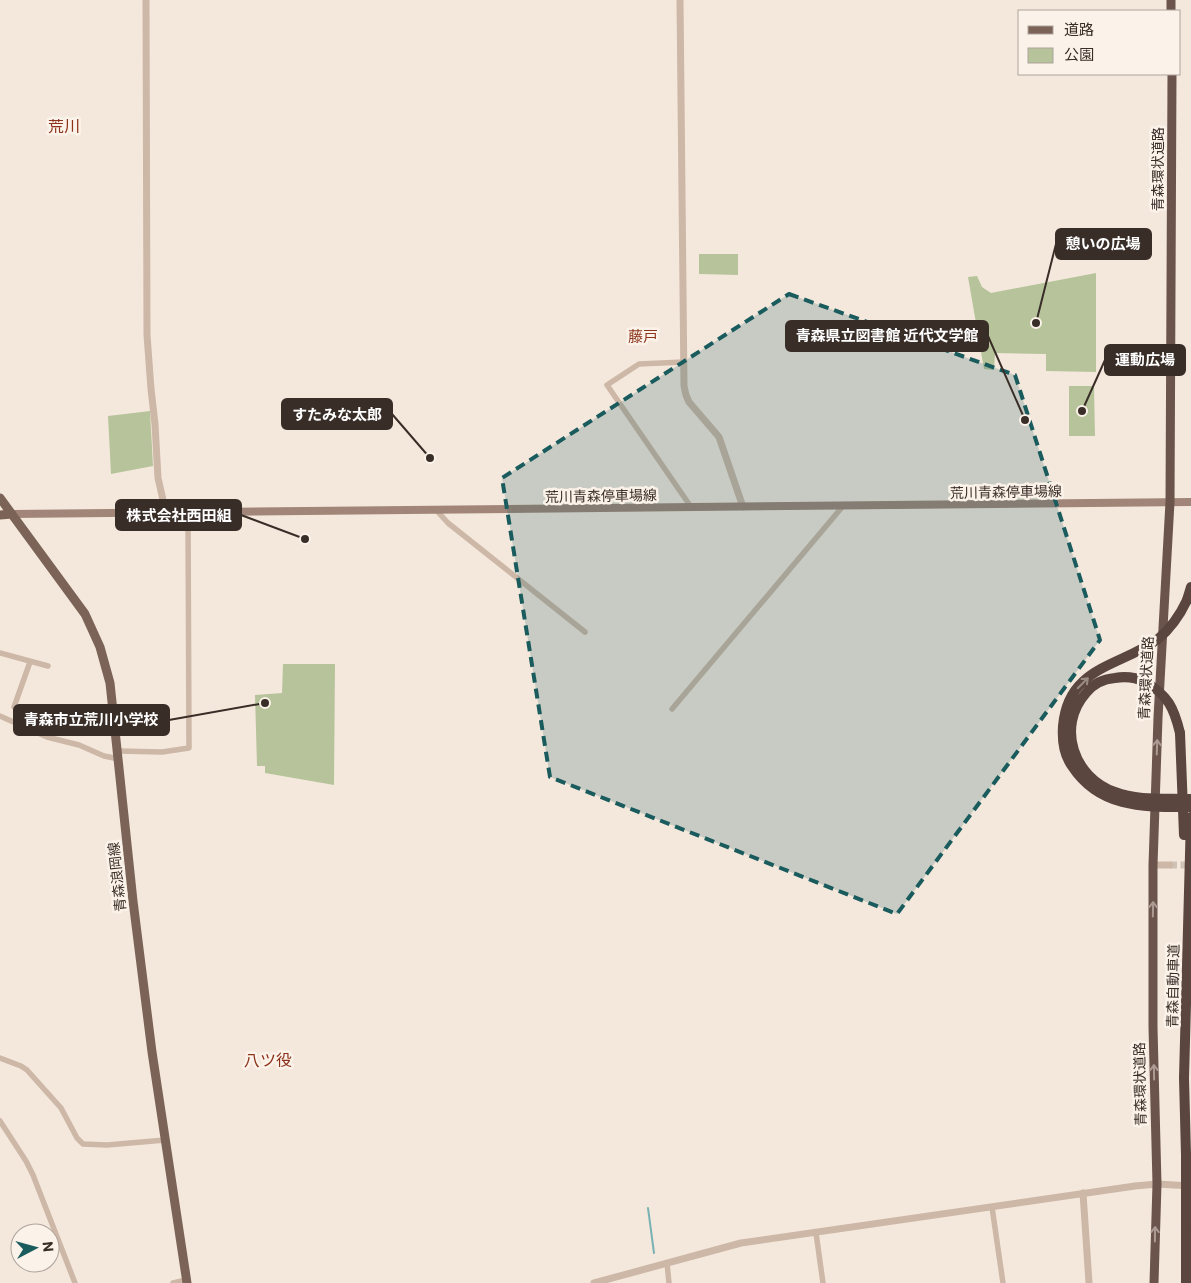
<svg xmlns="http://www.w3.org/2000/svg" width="1191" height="1283" font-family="Commissioner,'Noto Sans JP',sans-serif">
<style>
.green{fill:#b7c49b}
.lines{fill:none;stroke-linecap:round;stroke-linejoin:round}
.stream{stroke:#79b2b3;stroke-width:2}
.tertiary-tunnel{stroke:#cfc3b8;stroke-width:7;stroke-dasharray:7 3.5;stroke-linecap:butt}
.minor{stroke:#cdb7a7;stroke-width:5.5}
.tertiary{stroke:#cdb7a7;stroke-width:7}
.secondary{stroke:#a18578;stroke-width:8}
.primary{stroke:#7c6358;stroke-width:9}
.trunk{stroke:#6b544b;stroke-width:9}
.motorway{stroke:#5a463e;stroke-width:10}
.motorway-bridge{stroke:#5a463e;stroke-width:10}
.oneway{stroke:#9a8b82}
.oneway2{stroke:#ac9b92}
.marked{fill:#1a5b5d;fill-opacity:0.2;stroke:#1a5b5d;stroke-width:4;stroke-dasharray:10 6;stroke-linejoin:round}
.labels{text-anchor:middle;stroke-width:5;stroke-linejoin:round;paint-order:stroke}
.street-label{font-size:14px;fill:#392d28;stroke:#fbf2e9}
.neighbourhood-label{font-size:15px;fill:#8d331b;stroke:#fbf2e9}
.quarter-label{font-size:16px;fill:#8d331b;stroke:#fbf2e9}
.leader{fill:none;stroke:#392d28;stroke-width:2}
.callout-dot{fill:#392d28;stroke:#fbf2e9;stroke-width:2}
.callout{fill:#392d28;stroke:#392d28;stroke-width:2}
.callout-label{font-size:15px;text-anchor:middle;font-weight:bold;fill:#fff}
</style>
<rect width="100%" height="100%" fill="#f4e8dc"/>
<path class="green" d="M699,254H738V275L699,274Z
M1096,273V372L1046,371V354L995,353L994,370L984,369L968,277L977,276L982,287L991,293Z
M1069,386H1094L1095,436H1069Z
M150,411L153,466L111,474L108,416Z
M283,664H335L334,785L265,773V766H257L255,695L282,693Z"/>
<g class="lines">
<path class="stream" d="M648,1208L654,1253"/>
<path class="tertiary-tunnel" d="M1170,865H1191"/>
<path class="minor" d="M684,362L639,364L607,385L691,507
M437,511L448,523L585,632
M0,653L48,666
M14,707L30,662
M672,709L843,506
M0,716L47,737L79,745L104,756L119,759
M118,751L162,752L189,748L188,513
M0,1058L21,1066L27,1070L61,1108L77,1138L83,1144L107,1145L165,1140
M0,1121L26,1161L33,1175L75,1283
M992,1207L1003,1283
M816,1233L823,1283
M667,1263L669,1283
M173,1283L186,1280"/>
<path class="tertiary" d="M146,0L147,335L151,389L155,424L158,478L166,513
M680,0L684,386L686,395L689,402L719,437L743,507
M1153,865H1170
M1083,1193L1089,1283
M594,1283L741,1243L1135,1186L1157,1184L1191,1186"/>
<path class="secondary" d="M12,514L1191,502"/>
<path class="primary" d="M0,498L85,614L100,647L110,683L133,901L152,1052L187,1283
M0,515L12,514"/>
<path class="trunk" d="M1171,0V11
M1154,1283L1157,1184L1153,1027V865L1158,718L1170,502L1172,74"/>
<path class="motorway" d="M1187,600L1191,587
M1180,733L1184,835
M1186,1155L1184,1078L1191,817
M1186,1283V1224"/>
<path class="motorway-bridge" d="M1187,600C1180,615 1171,628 1158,639C1120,667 1068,666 1063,726C1062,740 1064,755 1072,766C1100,809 1145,807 1191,807
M1180,733C1174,708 1168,695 1145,682C1135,677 1126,676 1115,678C1103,679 1093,684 1086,693C1056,727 1074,778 1115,792C1138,801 1166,798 1191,799
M1186,1155V1224"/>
</g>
<defs><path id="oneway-shaft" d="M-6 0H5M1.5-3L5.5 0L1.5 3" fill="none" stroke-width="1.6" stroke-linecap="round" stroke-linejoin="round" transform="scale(1.25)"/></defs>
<use class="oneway" href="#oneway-shaft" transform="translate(1083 683) rotate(-45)"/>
<g class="oneway2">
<use href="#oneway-shaft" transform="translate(1157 747) rotate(-88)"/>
<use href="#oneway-shaft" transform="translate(1153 909) rotate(-89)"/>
<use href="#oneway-shaft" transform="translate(1154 1072) rotate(-91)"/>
<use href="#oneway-shaft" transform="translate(1155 1234) rotate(-89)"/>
</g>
<path class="marked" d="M789,294L1015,375L1100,640L897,914L550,777L502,478Z"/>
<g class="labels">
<g class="street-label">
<text transform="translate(1158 169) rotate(-90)" y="5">青森環状道路</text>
<text transform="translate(1006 492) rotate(-1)" y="5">荒川青森停車場線</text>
<text transform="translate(601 496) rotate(-1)" y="5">荒川青森停車場線</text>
<text transform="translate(1146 678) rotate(-87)" y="5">青森環状道路</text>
<text transform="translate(117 877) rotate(-96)" y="5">青森浪岡線</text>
<text transform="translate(1173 986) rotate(-89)" y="5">青森自動車道</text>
<text transform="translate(1140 1084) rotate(-91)" y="5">青森環状道路</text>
</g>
<g class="neighbourhood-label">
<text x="643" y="342">藤戸</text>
</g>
<g class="quarter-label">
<text x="64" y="132">荒川</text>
<text x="268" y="1066">八ツ役</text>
</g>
</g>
<path class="leader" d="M1036 323L1056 244M1025 420L988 336M1082 411L1105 360M430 458L392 414M305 539L241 515M265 703L169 720"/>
<g class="callout-dot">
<circle cx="1036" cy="323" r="5"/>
<circle cx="1025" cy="420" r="5"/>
<circle cx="1082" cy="411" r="5"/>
<circle cx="430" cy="458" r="5"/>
<circle cx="305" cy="539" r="5"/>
<circle cx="265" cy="703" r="5"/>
</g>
<g class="callout">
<rect x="1056" y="229" width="95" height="30" rx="5"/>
<rect x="786" y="321" width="202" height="30" rx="5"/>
<rect x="1105" y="345" width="80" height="30" rx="5"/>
<rect x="282" y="399" width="110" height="30" rx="5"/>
<rect x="116" y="500" width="125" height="30" rx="5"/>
<rect x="14" y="705" width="155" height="30" rx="5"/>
</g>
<g class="callout-label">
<text x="1103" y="249">憩いの広場</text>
<text x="887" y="341">青森県立図書館 近代文学館</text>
<text x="1145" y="365">運動広場</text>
<text x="337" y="420">すたみな太郎</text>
<text x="179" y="521">株式会社西田組</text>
<text x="91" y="725">青森市立荒川小学校</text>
</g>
<rect x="1018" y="10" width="162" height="65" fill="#fbf2e9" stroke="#ada39c"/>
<rect x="1028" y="26" width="25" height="8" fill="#7c6358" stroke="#ada39c"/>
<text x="1064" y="35" font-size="15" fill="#392d28">道路</text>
<rect x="1028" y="48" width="25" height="15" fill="#b7c49b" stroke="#ada39c"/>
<text x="1064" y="60" font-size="15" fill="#392d28">公園</text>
<g transform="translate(35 1248) rotate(84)"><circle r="24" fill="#fbf2e9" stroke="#ada39c"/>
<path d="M0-4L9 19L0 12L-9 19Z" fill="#1a5b5d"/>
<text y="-8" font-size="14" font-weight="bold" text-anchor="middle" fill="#392d28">N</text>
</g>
</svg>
